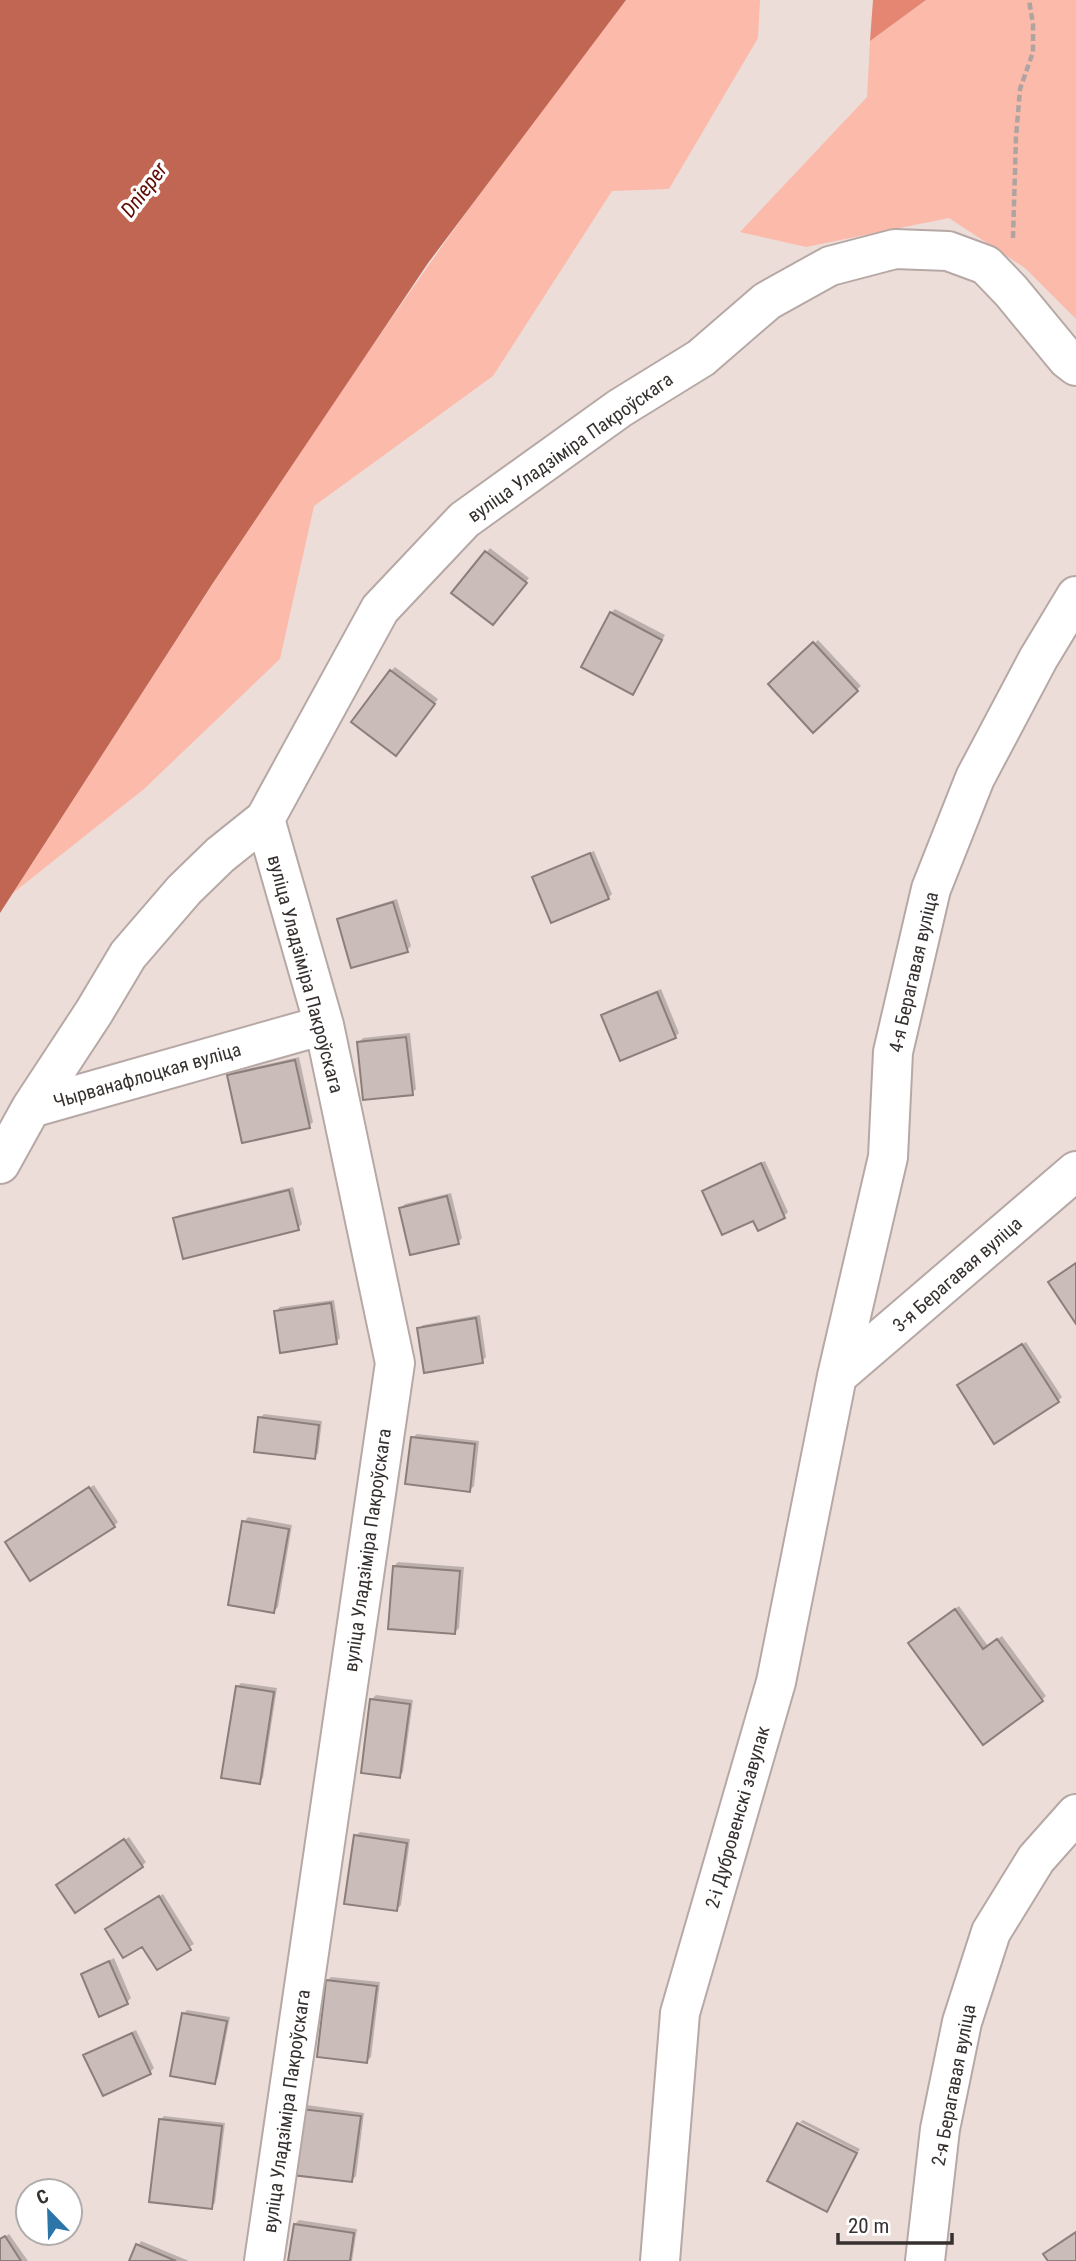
<svg xmlns="http://www.w3.org/2000/svg" width="1076" height="2261" font-family="'Roboto Condensed',sans-serif">
<style>
.green{fill:#fcbaab}
.forest{fill:#e48671}
.water{fill:#c06652}
.shadow{fill:#0003}
.building{fill:#cabcb9;stroke:#8c7e7b;stroke-width:2}
.lines{fill:none;stroke-linecap:round;stroke-linejoin:round}
.minor-casing{stroke:#b6a8a5;stroke-width:42}
.path{stroke:#b0a4a1;stroke-width:4.5;stroke-dasharray:7 3.5;stroke-linecap:butt}
.minor{stroke:#fff;stroke-width:38}
.labels{text-anchor:middle;stroke-width:7;stroke-linejoin:round;paint-order:stroke}
.street-label{font-size:19px;fill:#36312f;stroke:#fff}
.water-label{font-size:21px;font-style:italic;fill:#600a00;stroke:#fff}
</style>
<rect width="100%" height="100%" fill="#ecddd9"/>
<path class="green" d="M626,0H760L758,38L669,189L612,191L493,376L314,506L280,659L144,789L13,893C208,590 402,284 626,0Z
M926,0H1076V319L1025,268L949,218L806,247L740,232L867,97L870,41Z"/>
<path class="forest" d="M873,0H926L870,41Z"/>
<path class="water" d="M0,0H626L428,263L213,583L0,913Z"/>
<path class="shadow" d="M490,548L529,578L497,619L454,592Z
M615,609L665,635L636,689L611,613Z
M818,640L861,686L813,730L770,684Z
M395,667L438,699L400,750L391,671Z
M594,851L612,894L608,898L534,878L539,874Z
M397,899L411,946L407,950L339,920L343,916Z
M661,989L679,1033L675,1037L603,1015L608,1011Z
M410,1033L416,1089L412,1093L359,1042L363,1038Z
M299,1057L313,1122L309,1126L229,1076L233,1072Z
M765,1161L788,1212L784,1216L759,1229L754,1218L704,1191L708,1187Z
M293,1187L302,1224L298,1228L175,1219L179,1215Z
M451,1193L462,1238L458,1242L401,1208L405,1204Z
M334,1300L340,1338L336,1342L276,1311L280,1307Z
M480,1315L486,1357L482,1361L418,1329L423,1325Z
M1026,1342L1062,1397L1058,1401L963,1382Z
M264,1414L322,1421L318,1453L314,1457L260,1418Z
M417,1434L479,1441L474,1486L470,1490L412,1438Z
M94,1485L118,1522L114,1526L7,1542Z
M248,1517L292,1525L278,1607L274,1611L244,1522Z
M398,1562L464,1567L459,1628L455,1632L394,1566Z
M959,1606L988,1646L1002,1636L1046,1696L1042,1700L914,1639Z
M241,1683L277,1688L263,1778L259,1782L237,1687Z
M376,1695L413,1700L403,1772L399,1776L372,1699Z
M360,1832L410,1839L401,1905L397,1909L355,1836Z
M129,1837L146,1862L142,1866L62,1881Z
M163,1894L194,1944L157,1968L142,1944L111,1926Z
M114,1958L131,1998L127,2002L83,1974Z
M331,1977L380,1982L371,2057L367,2061L327,1981Z
M187,2010L230,2017L218,2078L214,2082L183,2014Z
M136,2030L154,2068L150,2072L86,2056L90,2052Z
M307,2105L364,2113L356,2176L352,2180L302,2109Z
M164,2116L225,2123L215,2203L211,2207L160,2120Z
M803,2120L860,2149L858,2152L800,2122Z
M798,2125L857,2155L827,2210Z
M299,2220L357,2229L352,2261H290L295,2224Z
M9,2234L28,2261H0V2240Z
M141,2241L189,2261H130Z"/>
<path class="building" d="M485,551L527,583L493,625L451,593Z
M610,612L662,640L633,695L581,667Z
M813,642L858,691L813,733L768,684Z
M390,670L435,704L396,756L351,722Z
M590,853L609,899L551,923L532,877Z
M393,902L408,952L351,968L337,919Z
M657,992L676,1038L620,1061L601,1015Z
M406,1037L413,1095L363,1100L357,1042Z
M295,1060L310,1128L242,1143L227,1075Z
M761,1163L785,1218L758,1231L753,1221L722,1235L702,1191Z
M289,1190L299,1230L183,1259L173,1218Z
M447,1196L459,1244L410,1255L399,1208Z
M1076,1263V1324L1048,1282Z
M331,1303L337,1344L280,1353L274,1311Z
M476,1318L483,1363L424,1373L417,1328Z
M1022,1344L1059,1402L994,1444L957,1385Z
M258,1417L319,1425L315,1459L254,1452Z
M411,1437L475,1444L470,1492L405,1484Z
M89,1487L115,1527L30,1581L5,1542Z
M242,1521L289,1529L274,1613L228,1605Z
M393,1566L460,1571L455,1634L388,1629Z
M955,1609L983,1649L997,1639L1043,1701L983,1745L908,1643Z
M236,1686L274,1692L260,1784L221,1778Z
M370,1699L410,1704L400,1778L361,1773Z
M354,1835L407,1843L397,1911L344,1904Z
M124,1839L143,1867L75,1913L56,1885Z
M159,1896L191,1950L157,1970L142,1947L123,1958L105,1929Z
M109,1961L128,2004L99,2017L81,1974Z
M326,1980L377,1986L367,2063L317,2057Z
M182,2013L227,2021L215,2084L170,2076Z
M132,2033L151,2074L103,2096L83,2055Z
M301,2109L361,2116L352,2182L292,2175Z
M159,2119L222,2126L212,2209L149,2202Z
M797,2123L857,2153L827,2212L767,2181Z
M294,2224L354,2233L350,2261H288Z
M1076,2232V2261H1048L1043,2254Z
M5,2236L21,2261H0V2239Z
M136,2244L176,2261H129Z"/>
<g class="lines">
<g class="minor-casing">
<path id="minor" d="M31,1108L94,1012L128,955L184,890L220,855L265,819
M0,1164L31,1108L324,1025
M837,1376L1076,1171
M264,2261L395,1363L324,1025L265,819L380,609L464,520L620,408L701,358L767,301L830,266L895,249L948,251L986,265L1011,291L1067,359L1076,366
M660,2261L680,2013L776,1682L837,1376L888,1157L893,1052L931,889L975,778L1038,659L1076,596
M925,2261L940,2129L962,2022L991,1932L1036,1859L1076,1814"/>
</g>
<path class="path" d="M1013,238L1016,137L1020,89L1033,52V24L1029,0"/>
<use href="#minor" class="minor"/>
</g>
<g class="labels">
<g class="street-label">
<text transform="translate(570 447) rotate(-35)" y="7">вуліца Уладзіміра Пакроўскага</text>
<text transform="translate(913 972) rotate(-77)" y="7">4-я Берагавая вуліца</text>
<text transform="translate(306 974) rotate(75)" y="7">вуліца Уладзіміра Пакроўскага</text>
<text transform="translate(147 1075) rotate(-16)" y="7">Чырванафлоцкая вуліца</text>
<text transform="translate(957 1274) rotate(-41)" y="7">3-я Берагавая вуліца</text>
<text transform="translate(367 1550) rotate(-82)" y="7">вуліца Уладзіміра Пакроўскага</text>
<text transform="translate(737 1817) rotate(-74)" y="7">2-і Дубровенскі завулак</text>
<text transform="translate(953 2085) rotate(-79)" y="7">2-я Берагавая вуліца</text>
<text transform="translate(286 2111) rotate(-82)" y="7">вуліца Уладзіміра Пакроўскага</text>
</g>
<g class="water-label">
<text transform="translate(144 190) rotate(-53)" y="7">Dnieper</text>
</g>
</g>
<g transform="translate(49 2212) rotate(337)"><circle r="33" fill="#ffffff" stroke="#afadac" stroke-width="2"/>
<path d="M0-5L12 26L0 18L-12 26Z" fill="#2c75a9"/>
<text y="-10" font-size="19" font-weight="bold" text-anchor="middle" fill="#36312f">С</text>
</g>
<path d="M838 2233v10h114v-10" fill="none" stroke="#36312f" stroke-width="3.5"/>
<text x="848" y="2233" font-size="21" fill="#36312f" stroke="#ffffff" stroke-width="5" paint-order="stroke">20 m</text>
</svg>
